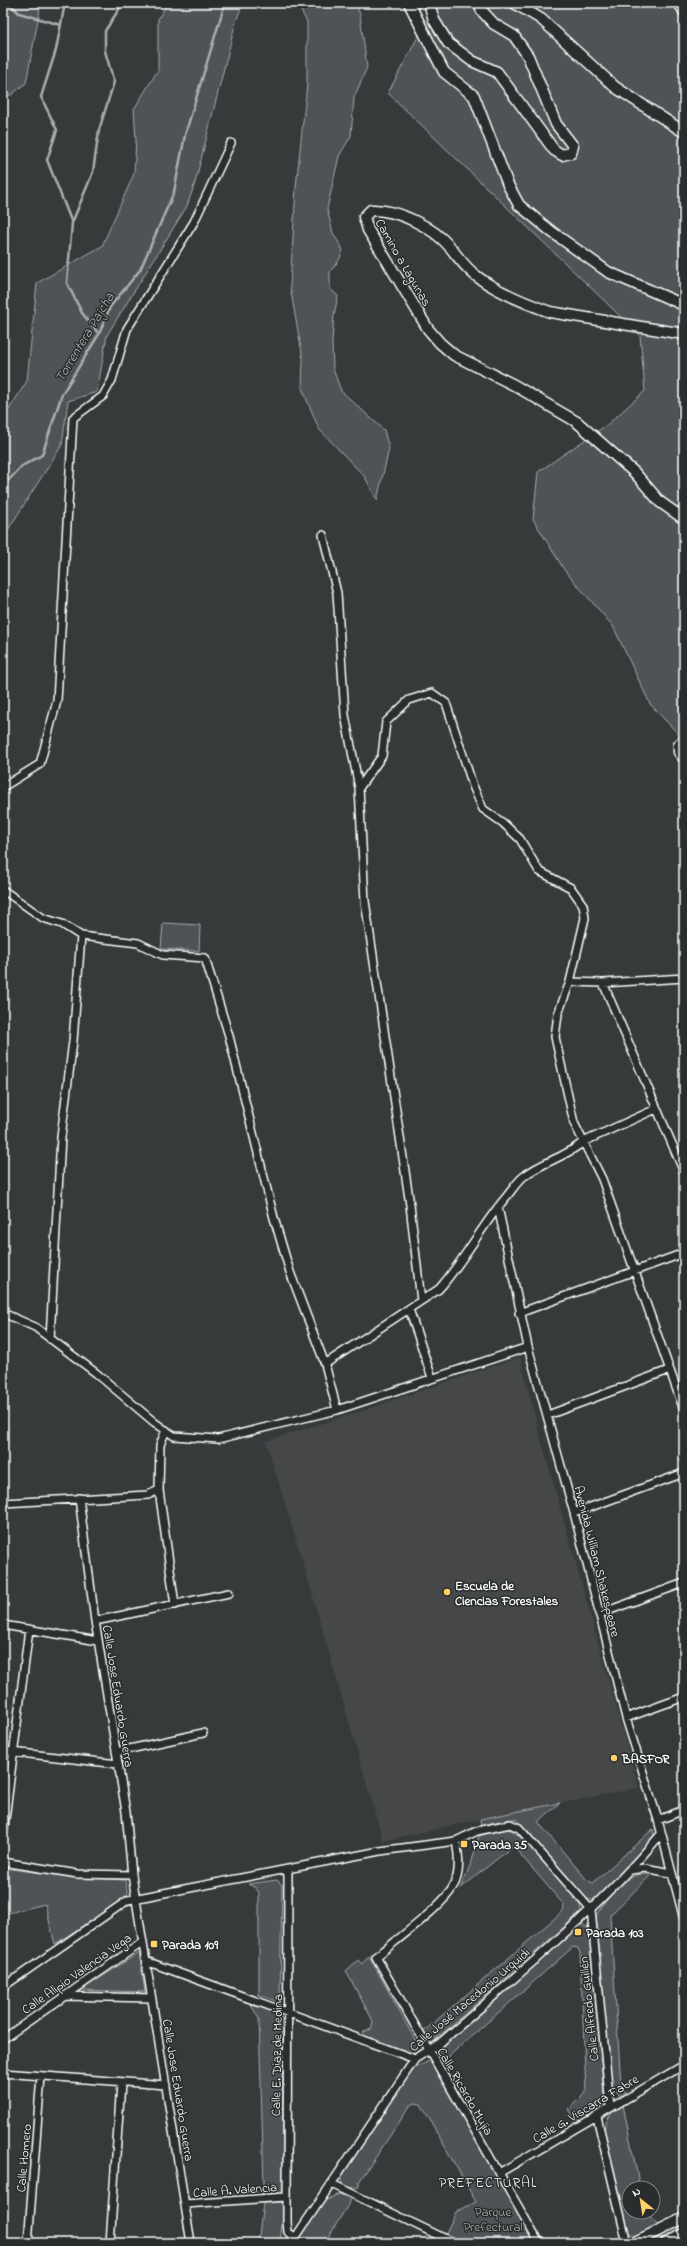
<svg xmlns="http://www.w3.org/2000/svg" width="687" height="2246" font-family="'Indie Flower',sans-serif">
<style>
.built{fill:#444748}
.green{fill:#505354;stroke:#a8a9aa}
.lines{fill:none;stroke-linecap:round;stroke-linejoin:round}
.stream{stroke:#adaeaf;stroke-width:2.5}
.street-casing{stroke:#fff;stroke-width:10}
.secondary-casing{stroke:#fff;stroke-width:13}
.street{stroke:#2a2d2e;stroke-width:7}
.secondary{stroke:#2a2d2e;stroke-width:10}
.poi-dot{fill:#ffd166;stroke:#2a2d2e;stroke-width:1.5}
.labels{text-anchor:middle;stroke-width:3;stroke-linejoin:round;paint-order:stroke}
.street-label{font-size:13px;fill:#fff;stroke:#2a2d2e}
.poi-label{font-size:13px;font-weight:bold;fill:#fff;stroke:#2a2d2e;text-anchor:start}
.park-label{font-size:13px;fill:#b0b2b2;stroke:#2a2d2e}
.water-label{font-size:14px;font-style:italic;fill:#b4b5b5;stroke:#2a2d2e}
.neighbourhood-label{font-size:14px;letter-spacing:1px;fill:#fff;stroke:#2a2d2e}
</style>
<rect width="100%" height="100%" fill="#373a3b"/>
<filter id="ink" filterUnits="userSpaceOnUse"><feTurbulence type="fractalNoise" baseFrequency=".025" numOctaves="2"/><feDisplacementMap in="SourceGraphic" scale="8" xChannelSelector="R" yChannelSelector="G"/><feConvolveMatrix kernelMatrix="1 2 1 2 8 2 1 2 1" color-interpolation-filters="sRGB"/></filter>
<g filter="url(#ink)">
<path class="built" d="M520,1357L540,1436L639,1788L476,1820L383,1841L309,1583L266,1441L356,1413Z"/>
<path class="green" d="M3,3H36L40,9L26,83L11,95L3,94Z
M168,3H243L236,21L195,183L187,206L107,335L97,392L68,401L62,445L6,533L3,534V419L27,381L37,283L102,246L134,174L136,140L134,109L158,70V19Z
M297,3H356L360,15L367,67L354,98L351,136L339,156L327,209L333,233L343,250L339,260L330,272V289L338,296L334,315L332,342L333,369L341,391L384,430L389,449L377,500L365,477L319,429L302,388L303,359L290,287L296,187L307,84V22Z
M436,3H684V740L650,704L613,626L565,571L533,519L538,472L608,424L645,391L640,335L388,93Z
M163,923L200,925L199,951L161,949Z
M560,1803L538,1822L587,1880L593,1883L653,1829L654,1835L651,1840L596,1901L587,1899L518,1820L512,1819L481,1825L480,1819Z
M505,1828C521,1829 567,1889 580,1905L581,1912L437,2038H427L423,2032L563,1911L564,1905L513,1846L460,1889L472,1861L479,1836Z
M3,1868L72,1877L125,1880L128,1896L55,1944L45,1904L4,1914Z
M652,1874L610,1915L621,2085L626,2093L620,2096L612,2088L596,1917C599,1906 625,1878 636,1875C641,1874 647,1874 652,1874Z
M277,1880L282,1885L280,1998L276,2001L259,1995V1893L256,1888L248,1884Z
M582,1924L589,1929L605,2103L598,2110L577,2123L569,2109L586,2092L580,1953L578,1948L573,1947L440,2064L437,2056L439,2050Z
M139,1953L145,1992L81,1990Z
M369,1956L419,2047L412,2054L368,2039L363,2032L371,2029L373,2021L346,1971L358,1960L362,1964Z
M251,2005L278,2012L282,2019L283,2188L278,2193L261,2194L264,2186L259,2019Z
M429,2061L433,2065L534,2243H462L445,2235L456,2212L476,2202L421,2104L415,2103L410,2106L359,2182V2187L350,2188L342,2182L341,2175L404,2081L415,2068Z
M623,2105L640,2188H629V2212H646L659,2226L636,2236L629,2233L604,2130C607,2117 611,2112 623,2105Z
M340,2194L352,2198L325,2243H294L326,2200Z
M280,2202L284,2207L280,2243H258L263,2203Z
M684,2224V2228L654,2243H649L648,2241Z"/>
<g class="lines">
<path class="stream" d="M9,3L19,13L61,25
M65,3L56,50L41,97L57,130L47,160L72,223
M99,334L82,313L67,283L72,223L93,172L99,130L114,82L105,51V31L123,3
M3,486L22,466L42,455L62,394L99,334L110,307L140,270L174,192L185,135L225,3"/>
<g class="street-casing">
<path id="street" d="M323,535L337,593L345,715L359,788L365,901L410,1205L421,1301
M3,787L40,764L57,701L73,418L103,396L112,380L127,329L194,222L231,143
M359,788L382,756L386,722L409,700L432,693L446,703L473,786L483,809L503,823L520,839L539,871L571,888L583,905L585,918L570,982L558,1014L555,1037L574,1123L602,1179L684,1410
M3,890L43,918L62,924L81,936L138,943L163,955L205,958L229,1036L274,1218L290,1272L325,1364L337,1410
M570,982L603,983L684,978
M603,983L684,1172
M498,1207L528,1347L574,1513L626,1718L658,1820L684,1919
M409,1309L432,1378
M3,1313L35,1327L96,1373L154,1422L174,1436L218,1439L337,1410L528,1347
M519,1313L684,1253
M50,1339L61,1137L73,1041L81,936
M325,1364L439,1289C464,1261 482,1225 507,1196C512,1190 517,1182 523,1177C541,1162 565,1158 583,1142L656,1109
M548,1415L669,1370
M166,1430L160,1445L159,1490L175,1605
M79,1498L95,1621L126,1812L132,1875L191,2243
M3,1503L148,1495L159,1490
M574,1513L684,1473
M599,1614L684,1583
M95,1621L229,1593
M3,1625L98,1641
M626,1718L684,1697
M3,1751L118,1764
M116,1752L203,1733
M658,1820L684,1810
M3,1835L29,1629
M456,1841C459,1856 461,1873 453,1887C442,1907 395,1941 376,1957L539,2243
M3,1862L78,1874L132,1875
M288,1869L287,2222L288,2232L295,2238
M631,1870L645,1868L671,1873
M591,1910L610,2106
M146,1961L415,2059
M3,1987L128,1900L380,1851L456,1841L477,1831L510,1824L519,1828L591,1910
M63,1996L151,1998
M3,2039L143,1942
M3,2073L166,2085
M597,2117L627,2243
M499,2173L684,2065
M332,2184L454,2243
M185,2204L286,2197
M28,2243L41,2076
M110,2243L121,2083
M289,2243L295,2238L415,2059L440,2043C516,1976 596,1912 661,1834"/>
</g>
<g class="secondary-casing">
<path id="secondary" d="M409,3L444,72L474,96L508,185L519,205L552,232L608,272L684,305
M429,3L434,20L448,43L472,61L497,72L554,150L562,155L571,153L573,146L556,124L528,56L514,36L494,24L482,11L479,3
M514,3L541,19L615,87L684,132
M679,3L684,11
M684,334L550,312C525,303 500,293 479,278C466,269 459,258 450,247C433,227 397,209 371,210L364,217L368,230L389,264L428,329L440,343L454,355L514,385L577,422L635,473L660,502L684,519
M684,740L679,745V752L684,758
M633,2243L684,2218
M666,2243L684,2234"/>
</g>
<use href="#street" class="street"/>
<use href="#secondary" class="secondary"/>
</g>
</g>
<g class="poi-dot">
<circle cx="447" cy="1592" r="4"/>
<circle cx="614" cy="1758" r="4"/>
<rect x="460" y="1840" width="8" height="8" rx="2"/>
<rect x="574" y="1928" width="8" height="8" rx="2"/>
<rect x="150" y="1940" width="8" height="8" rx="2"/>
</g>
<g class="labels">
<g class="street-label">
<text transform="translate(404 262) rotate(60)" y="5">Camino a Lagunas</text>
<text transform="translate(598 1561) rotate(76)" y="5">Avenida William Shakespeare</text>
<text transform="translate(119 1696) rotate(81)" y="5">Calle Jose Eduardo Guerra</text>
<text transform="translate(76 1973) rotate(-35)" y="5">Calle Alipio Valencia Vega</text>
<text transform="translate(469 1999) rotate(-40)" y="5">Calle José Macedonio Urquidi</text>
<text transform="translate(588 2009) rotate(-96)" y="5">Calle Alfredo Guillén</text>
<text transform="translate(276 2055) rotate(-89)" y="5">Calle E. Diaz de Medina</text>
<text transform="translate(179 2090) rotate(81)" y="5">Calle Jose Eduardo Guerra</text>
<text transform="translate(466 2091) rotate(60)" y="5">Calle Ricardo Mujia</text>
<text transform="translate(585 2108) rotate(-31)" y="5">Calle G. Viscarra Fabre</text>
<text transform="translate(23 2158) rotate(-85)" y="5">Calle Homero</text>
<text transform="translate(235 2189) rotate(-4)" y="5">Calle A. Valencia</text>
</g>
<g class="poi-label">
<text x="455" y="1590">Escuela de<tspan x="455" dy="15">Ciencias Forestales</tspan></text>
<text x="622" y="1763">BASFOR</text>
<text x="472" y="1849">Parada 35</text>
<text x="586" y="1937">Parada 103</text>
<text x="162" y="1949">Parada 109</text>
</g>
<g class="park-label">
<text x="493" y="2216">Parque<tspan x="493" dy="15">Prefectural</tspan></text>
</g>
<g class="water-label">
<text transform="translate(84 337) rotate(-59)" y="5">Torrentera Pajcha</text>
</g>
<g class="neighbourhood-label">
<text x="488" y="2187">PREFECTURAL</text>
</g>
</g>
<rect width="687" height="2246" fill="none" stroke="#2a2d2e" stroke-width="16"/>
<rect x="8" y="8" width="671" height="2230" fill="none" stroke="#fff" stroke-width="1.5" filter="url(#ink)"/>
<g transform="translate(641 2200) rotate(330)"><circle r="19" fill="#2a2d2e" stroke="#7f8182"/>
<path d="M0-3L7 15L0 10L-7 15Z" fill="#ffd166"/>
<text y="-6" font-size="11" font-weight="bold" text-anchor="middle" fill="#ffffff">N</text>
</g>
</svg>
